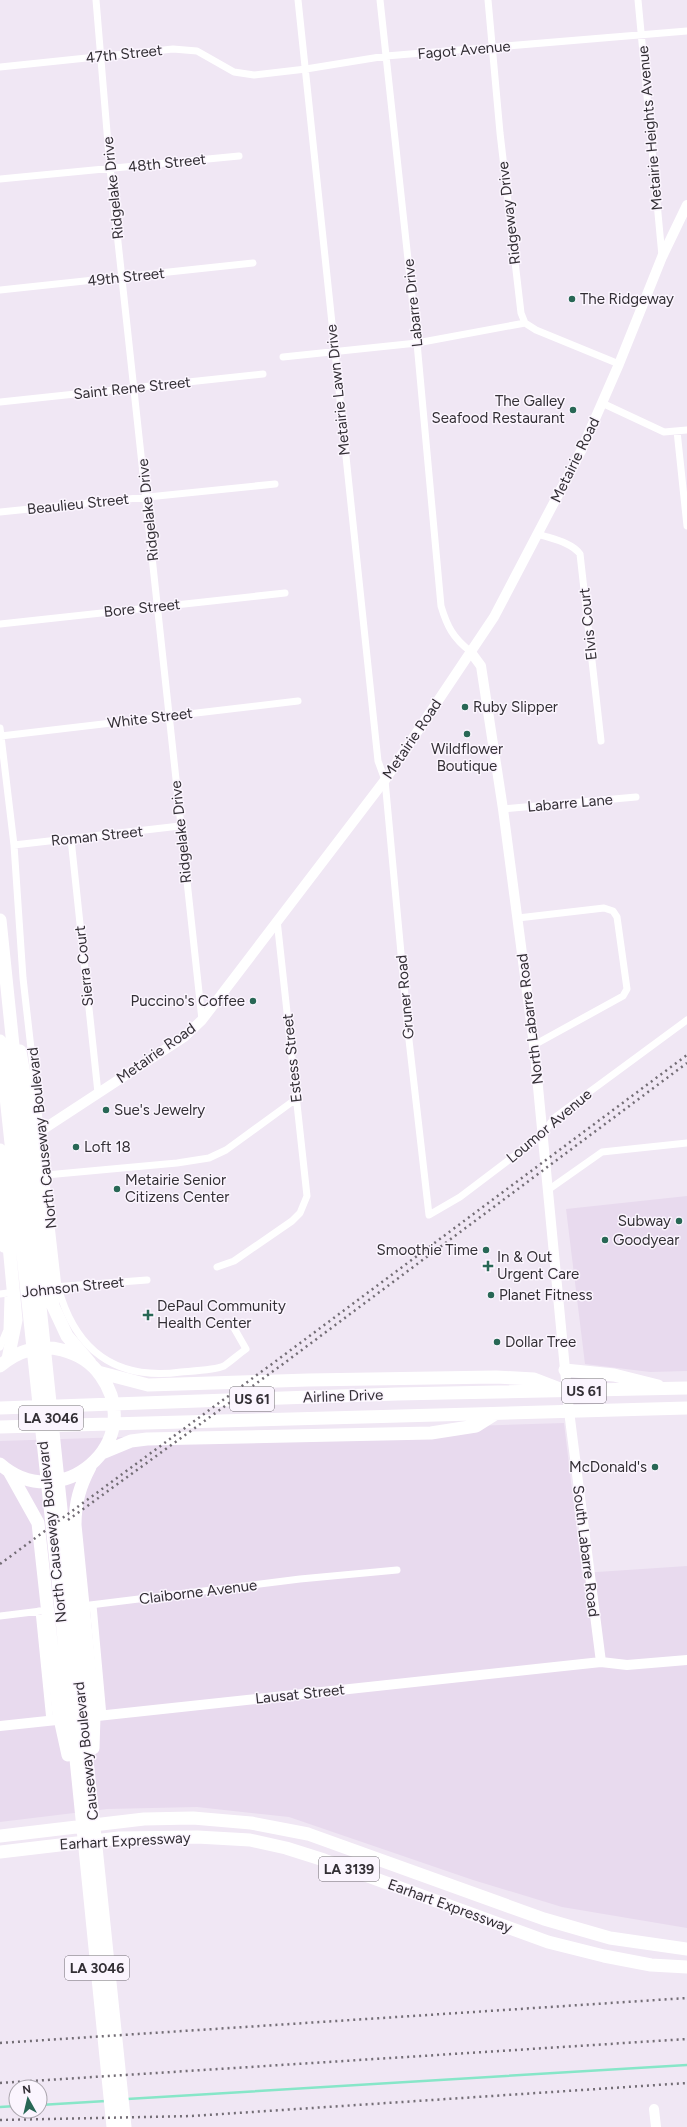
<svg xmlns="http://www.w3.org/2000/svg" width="687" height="2127" font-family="Figtree,sans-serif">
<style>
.built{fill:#e8daee}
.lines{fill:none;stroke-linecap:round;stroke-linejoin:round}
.stream{stroke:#87e6c8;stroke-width:2.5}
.street{stroke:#fff;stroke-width:7}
.secondary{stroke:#fff;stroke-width:10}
.highway{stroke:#fff;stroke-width:13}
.rail{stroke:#736d75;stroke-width:2.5;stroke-dasharray:2 4;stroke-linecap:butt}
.poi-dot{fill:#286755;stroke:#fbf5fe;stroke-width:1.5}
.labels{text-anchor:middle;stroke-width:3;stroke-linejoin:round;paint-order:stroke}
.shield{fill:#fbf5fe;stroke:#6f6a71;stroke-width:1}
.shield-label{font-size:14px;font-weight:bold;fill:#332f35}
.street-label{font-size:15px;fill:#332f35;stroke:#fbf5fe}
.poi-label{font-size:15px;fill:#332f35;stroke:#fbf5fe;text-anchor:start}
</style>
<rect width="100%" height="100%" fill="#f0e7f4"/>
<path class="built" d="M687,1196V1371L650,1372L585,1364L566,1209Z
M564,1423L582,1573L687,1566V1928L562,1907L473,1880L289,1817L197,1807L107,1809L0,1822V1441Z"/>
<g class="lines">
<path class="stream" d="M127,2099L687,2065
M40,2105L106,2101
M0,2107L16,2106"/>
<path class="street" d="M96,0L110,168L202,1020
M298,0L378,761L385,780L409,1040L429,1215L460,1197L542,1135L554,1118L687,1020
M380,0L417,343L441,606C447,626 453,638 470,651
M488,0L500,133L521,313L525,323L536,330L619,364
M638,0L662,256
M0,67L173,49L197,51L234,72L254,75L306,69L386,56L687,31
M0,179L239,156
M0,290L253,263
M283,357L417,343L525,323
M0,402L263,374
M602,403L664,432L687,430
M677,431L687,526
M0,512L275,484
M538,534C552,539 571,542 580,554L601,741
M0,624L285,593
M0,728L14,845L23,978L58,1287C75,1350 115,1381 181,1372C192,1371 215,1370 224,1366C231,1361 239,1354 246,1349L234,1328
M1,736L298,701
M503,809L636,797
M71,839L98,1093
M14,845L180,826
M518,918L604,908L613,911L617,917L627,989L623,996L534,1045
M46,1175L177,1163L209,1158L226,1150L296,1099
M548,1190L602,1152L687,1143
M0,1222L3,1249
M217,1267L234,1261L292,1221L300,1213L307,1196L277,920
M53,1287L147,1280
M0,1294L15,1292
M0,1347L7,1330L8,1297
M93,1605L103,1716
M82,1606L300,1579L397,1570
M39,1611L50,1721
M0,1616L49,1610"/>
<path class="secondary" d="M470,651L481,666L503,809L534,1045L569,1411L601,1662
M29,1142L42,1130L184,1037L202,1020L385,780L494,617L581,451L619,364L662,257L687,205
M88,1717L601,1662L627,1665L687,1660
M0,1726L66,1719
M654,2109L656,2127"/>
<path class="highway" d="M0,920L125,2127
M0,1041L59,1590L113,2127
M20,1051L29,1103L53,1306L67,1336L90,1363
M0,1150L16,1320L8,1359
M0,1366C17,1351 39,1344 62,1350C78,1354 92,1363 101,1376C148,1442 60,1517 0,1464
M565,1370L614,1375L658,1386
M98,1372L148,1385L308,1380L496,1377L534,1379L560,1389
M0,1408L397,1394L687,1388
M0,1427L687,1408
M102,1453L131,1441L147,1439L431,1433L476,1426L495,1414
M90,1467C80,1486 75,1502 75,1525L94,1716L93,1748
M9,1471L38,1523L59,1714L68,1755
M0,1836L144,1819L193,1818L251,1823L308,1834L544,1919L610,1938L687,1949
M0,1852L119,1838L197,1837L250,1840L286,1848L324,1860L548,1942L604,1956L651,1965L687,1967"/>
<path class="rail" d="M68,1520L283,1364L687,1063
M0,1564L280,1358L687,1055
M0,2043L687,1998
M0,2083L687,2039
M0,2120L192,2116L687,2083"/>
</g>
<g class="poi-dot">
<circle cx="572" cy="299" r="4"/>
<circle cx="573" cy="410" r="4"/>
<circle cx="465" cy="707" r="4"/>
<circle cx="467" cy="734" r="4"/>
<circle cx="253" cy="1001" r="4"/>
<circle cx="106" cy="1110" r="4"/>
<circle cx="76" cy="1147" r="4"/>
<circle cx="117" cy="1189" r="4"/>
<circle cx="679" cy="1221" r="4"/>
<circle cx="605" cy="1240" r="4"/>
<circle cx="486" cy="1250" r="4"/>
<path d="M486 1260h4v4h4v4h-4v4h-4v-4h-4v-4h4z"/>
<circle cx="491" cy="1295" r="4"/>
<path d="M146 1309h4v4h4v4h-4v4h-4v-4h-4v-4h4z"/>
<circle cx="497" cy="1342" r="4"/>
<circle cx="655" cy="1467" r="4"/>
</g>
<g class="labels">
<g class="shield">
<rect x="562" y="1379" width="44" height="24" rx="3"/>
<rect x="230" y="1387" width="44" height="24" rx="3"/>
<rect x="19" y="1406" width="64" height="24" rx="3"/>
<rect x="319" y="1857" width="60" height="24" rx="3"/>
<rect x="65" y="1956" width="64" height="24" rx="3"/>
</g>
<g class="shield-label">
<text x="584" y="1396">US 61</text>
<text x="252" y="1404">US 61</text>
<text x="51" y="1423">LA 3046</text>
<text x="349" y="1874">LA 3139</text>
<text x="97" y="1973">LA 3046</text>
</g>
<g class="street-label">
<text transform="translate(464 50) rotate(-5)" y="5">Fagot Avenue</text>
<text transform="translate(124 54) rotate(-6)" y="5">47th Street</text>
<text transform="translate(650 128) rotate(-95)" y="5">Metairie Heights Avenue</text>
<text transform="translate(167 163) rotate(-6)" y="5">48th Street</text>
<text transform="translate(113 188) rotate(-96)" y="5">Ridgelake Drive</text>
<text transform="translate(509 213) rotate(-97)" y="5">Ridgeway Drive</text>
<text transform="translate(126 277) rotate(-6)" y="5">49th Street</text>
<text transform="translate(413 303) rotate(-96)" y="5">Labarre Drive</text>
<text transform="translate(132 388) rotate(-6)" y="5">Saint Rene Street</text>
<text transform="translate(338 390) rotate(-96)" y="5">Metairie Lawn Drive</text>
<text transform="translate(575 460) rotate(-64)" y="5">Metairie Road</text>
<text transform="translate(78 504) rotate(-6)" y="5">Beaulieu Street</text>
<text transform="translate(148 510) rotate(-96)" y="5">Ridgelake Drive</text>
<text transform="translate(142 608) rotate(-6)" y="5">Bore Street</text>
<text transform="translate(588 624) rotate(-96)" y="5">Elvis Court</text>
<text transform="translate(150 718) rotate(-7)" y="5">White Street</text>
<text transform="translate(412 739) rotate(-56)" y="5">Metairie Road</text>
<text transform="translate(570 803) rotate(-5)" y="5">Labarre Lane</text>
<text transform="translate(181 832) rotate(-96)" y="5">Ridgelake Drive</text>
<text transform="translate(97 836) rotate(-6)" y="5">Roman Street</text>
<text transform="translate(84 966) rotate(-96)" y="5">Sierra Court</text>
<text transform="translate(405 997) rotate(-95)" y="5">Gruner Road</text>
<text transform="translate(530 1019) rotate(-97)" y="5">North Labarre Road</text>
<text transform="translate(156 1053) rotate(-35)" y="5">Metairie Road</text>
<text transform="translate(292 1058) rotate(-96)" y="5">Estess Street</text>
<text transform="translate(549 1126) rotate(-40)" y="5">Loumor Avenue</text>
<text transform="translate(42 1138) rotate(-96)" y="5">North Causeway Boulevard</text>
<text transform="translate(73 1287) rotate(-6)" y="5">Johnson Street</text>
<text transform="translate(343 1396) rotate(-2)" y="5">Airline Drive</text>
<text transform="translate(52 1532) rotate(-96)" y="5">North Causeway Boulevard</text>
<text transform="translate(586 1551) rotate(83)" y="5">South Labarre Road</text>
<text transform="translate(198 1592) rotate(-7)" y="5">Claiborne Avenue</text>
<text transform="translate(300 1694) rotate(-6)" y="5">Lausat Street</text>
<text transform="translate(86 1751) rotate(-96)" y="5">Causeway Boulevard</text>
<text transform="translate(125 1841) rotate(-3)" y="5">Earhart Expressway</text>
<text transform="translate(450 1906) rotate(20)" y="5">Earhart Expressway</text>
</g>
<g class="poi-label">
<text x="580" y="304">The Ridgeway</text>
<text x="565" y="406" text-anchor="end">The Galley<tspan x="565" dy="17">Seafood Restaurant</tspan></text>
<text x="473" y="712">Ruby Slipper</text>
<text x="467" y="754" text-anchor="middle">Wildflower<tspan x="467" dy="17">Boutique</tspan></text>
<text x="245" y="1006" text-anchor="end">Puccino's Coffee</text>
<text x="114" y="1115">Sue's Jewelry</text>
<text x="84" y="1152">Loft 18</text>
<text x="125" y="1185">Metairie Senior<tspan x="125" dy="17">Citizens Center</tspan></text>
<text x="671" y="1226" text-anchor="end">Subway</text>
<text x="613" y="1245">Goodyear</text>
<text x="478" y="1255" text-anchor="end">Smoothie Time</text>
<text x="497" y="1262">In &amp; Out<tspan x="497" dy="17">Urgent Care</tspan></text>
<text x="499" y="1300">Planet Fitness</text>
<text x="157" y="1311">DePaul Community<tspan x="157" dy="17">Health Center</tspan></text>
<text x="505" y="1347">Dollar Tree</text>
<text x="647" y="1472" text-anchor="end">McDonald's</text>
</g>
</g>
<g transform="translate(28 2099) rotate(352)"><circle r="19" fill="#fbf5fe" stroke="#aba6ae"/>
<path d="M0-3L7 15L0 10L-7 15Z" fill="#286755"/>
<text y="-6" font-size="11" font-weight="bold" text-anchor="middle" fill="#332f35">N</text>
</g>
</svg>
